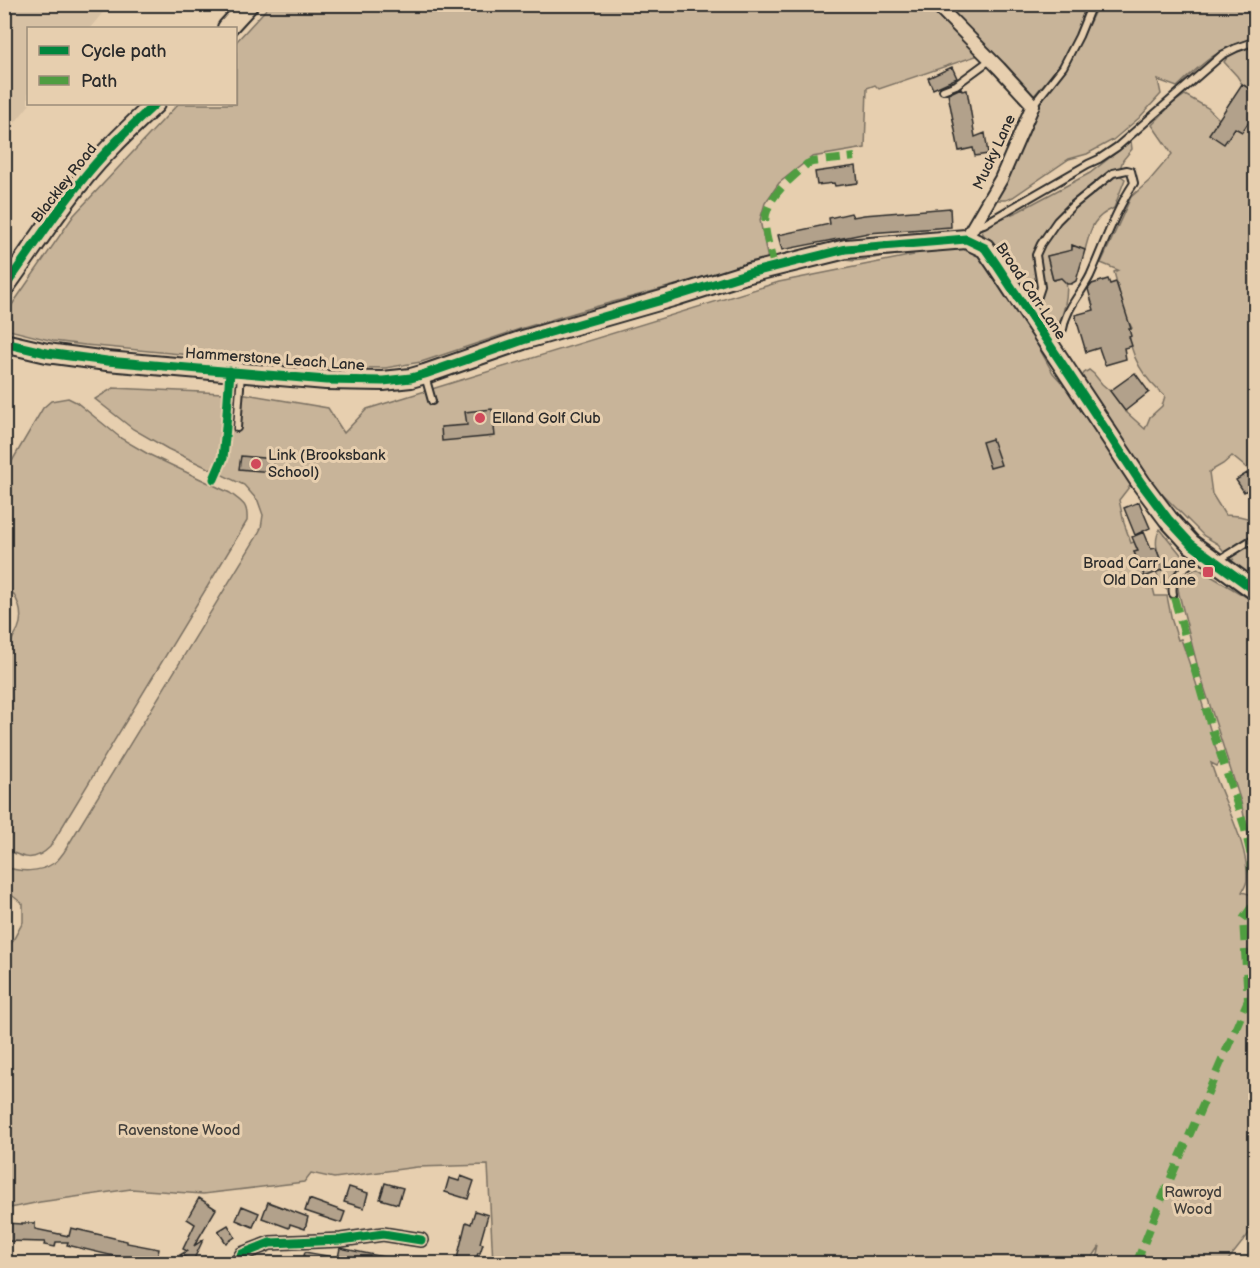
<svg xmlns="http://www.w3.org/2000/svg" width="1260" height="1268" font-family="'Balsamiq Sans',sans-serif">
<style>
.built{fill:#d7c1a4}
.green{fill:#c8b499;stroke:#7a7062;stroke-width:1.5}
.building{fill:#b2a18b;stroke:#2b2b2b;stroke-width:1.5}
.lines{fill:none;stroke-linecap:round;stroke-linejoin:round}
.lane-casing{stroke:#2b2b2b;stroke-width:10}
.street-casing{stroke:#2b2b2b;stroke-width:16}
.secondary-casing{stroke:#2b2b2b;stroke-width:22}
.lane{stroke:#e7cfaf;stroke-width:6}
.street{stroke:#e7cfaf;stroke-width:12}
.secondary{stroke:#e7cfaf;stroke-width:18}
.quiet{stroke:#4f9d41;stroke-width:8;stroke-dasharray:15 8;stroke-linecap:butt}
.cycleway-casing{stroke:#e7cfaf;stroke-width:13}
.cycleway{stroke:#00873e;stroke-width:9}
.poi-dot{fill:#d1495b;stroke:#e7cfaf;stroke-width:2}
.labels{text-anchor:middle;stroke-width:6;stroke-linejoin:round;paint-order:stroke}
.street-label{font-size:15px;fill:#2b2b2b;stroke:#e7cfaf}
.poi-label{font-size:15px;fill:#2b2b2b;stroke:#e7cfaf;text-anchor:start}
.park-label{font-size:15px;fill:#43403c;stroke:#e7cfaf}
</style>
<rect width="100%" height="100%" fill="#e7cfaf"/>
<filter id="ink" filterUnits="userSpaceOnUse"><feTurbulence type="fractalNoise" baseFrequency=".0167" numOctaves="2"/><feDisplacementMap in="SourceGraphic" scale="12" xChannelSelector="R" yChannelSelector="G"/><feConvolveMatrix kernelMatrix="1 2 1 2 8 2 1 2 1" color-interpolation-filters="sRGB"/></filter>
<g filter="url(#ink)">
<path class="built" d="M5,5H109L90,28H28V104H30L5,135Z"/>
<path class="green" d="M270,5H933L979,55L879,89L875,85L867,88L865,148L812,157L779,183L765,203L760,220L768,260L591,308L520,329L421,362L385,368L318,367L85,345L53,341L9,330L5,315L74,215L178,104H236V42Z
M941,5H1086C1081,20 1076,35 1069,50C1060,67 1046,81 1034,96L1027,88L1026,89Z
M1098,5H1255V38C1219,47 1203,63 1177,87L1158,80L1161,94L1139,118L1113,140L1087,154L1069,159L1013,197L1006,200H995L1014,161L1040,102L1061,74L1074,54Z
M1255,44V93L1242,84L1237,76L1224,62L1228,56Z
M1185,95L1208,108L1219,119L1244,110L1253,116L1255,112V475L1232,456L1223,464L1209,472L1212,494L1225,515L1239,516L1255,520V580L1229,563L1234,559L1231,560L1218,544L1204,536L1144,476L1081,379L1084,373L1089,370L1094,374L1102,384L1110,391L1125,411L1145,429L1150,417L1162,406L1165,396C1145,380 1129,356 1129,329L1132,328L1126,317L1114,272L1118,270L1101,263L1131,197L1149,181L1172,154L1152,125L1172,104Z
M1131,141L1132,149L1123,160L1118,174L1125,179L1114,208C1092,218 1091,228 1085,250L1072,245L1071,259L1063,261L1061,253L1047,256L1053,280L1065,277C1070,290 1063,320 1055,331L1049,328L1001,263L982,232L983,228L998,220L1019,211L1090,173Z
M972,244L1019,312L1053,373L1084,407L1133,482L1119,500L1124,523L1131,543L1134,542L1138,551L1134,552L1144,575L1140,578L1144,587L1152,584L1155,596H1167L1172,621L1178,640L1181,639L1196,683L1220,762L1217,766L1211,763C1221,798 1249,844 1247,879C1247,884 1244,888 1242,892L1253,895L1255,903V1226L1225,1264L1096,1263L1100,1246L1088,1264L493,1263L488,1165L417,1167L334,1178L311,1173L304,1182L203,1194L131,1189L40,1202L5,1209V955L23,922V904L5,890V867C20,872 39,873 54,863C58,861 61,856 64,852L256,538L261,528L263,515L258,501L244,485L168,449L133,429L95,399L113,388L246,394L328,408L344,433L367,409L779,282L914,255C905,254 895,255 885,256C869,258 847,266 833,255Z
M68,398L76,402L122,439L148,454L230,493C243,503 248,504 247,521L50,847C34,863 23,858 5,849V651C9,644 14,637 18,629C25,613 17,595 5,585V473L43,408L51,401Z
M1160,529L1187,562C1178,570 1168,577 1166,589L1163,587L1156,572L1164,569C1159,555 1152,543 1160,529Z
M1197,568L1255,602V855L1247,830L1241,802L1198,668L1179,594L1177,583Z"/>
<path class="building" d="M952,67L957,78L933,89L928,78Z
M1242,84L1256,93V98L1251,105L1256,108V111L1242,132L1235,128L1224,144L1209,134Z
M961,88L962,91L967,90L975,137L985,133L988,154L975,156L973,148L959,151L948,94Z
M856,166L858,183L835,186L834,183L817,185L815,172Z
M950,208L951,227L868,233L782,250L778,235L830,224L829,218L851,213L853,217L864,215Z
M1072,245L1085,250L1076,281L1071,284H1067L1061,278L1053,280L1047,256L1072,250Z
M1108,279L1110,284L1116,282L1131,329H1129L1131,336L1129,337L1132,346L1124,348L1126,359L1105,365L1099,348L1086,352L1075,315L1094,310L1088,289L1092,284Z
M1135,373L1149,392L1125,411L1110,391Z
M492,409L495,436L442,441L441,427L467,425L465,412Z
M992,439L1001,465L990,468L982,442Z
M241,456L273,459L272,472L239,469Z
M1247,473L1254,486L1244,492L1236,480Z
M1139,502L1150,528L1135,535L1124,508Z
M1144,532L1151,549L1156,548L1164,569L1145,577L1134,552L1138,551L1132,537Z
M461,1176L474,1181L468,1199L445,1192L449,1178L459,1181Z
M385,1183L403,1188L398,1204L380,1199Z
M349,1187L368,1193L364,1208L344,1202Z
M199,1198L216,1209L194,1246L203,1240L193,1261L180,1255L187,1251L183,1249L195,1224L187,1219Z
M309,1199L345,1212L341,1223L305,1211Z
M268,1202L308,1217L305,1229L290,1224L289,1228L262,1218Z
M242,1206L259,1213L253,1227L236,1220Z
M475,1211L488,1215L480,1243L483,1244L480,1253H478L475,1263H456L466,1222L471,1224Z
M4,1223L22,1224V1223H35V1229L69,1236L71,1228L127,1241V1243L159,1249L156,1263H141L131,1262V1260L67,1245L68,1242H56L55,1247L44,1245L45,1242L4,1241Z
M228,1225L235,1237L226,1243L218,1231Z
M340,1248L389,1258V1263H302L305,1252L338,1258Z"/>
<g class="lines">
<g class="lane-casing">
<path id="lane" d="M943,90L956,85L990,60
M1033,105L1063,67L1079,36L1092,4
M974,227L984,224L1088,164L1099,159L1117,147L1222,55L1236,48L1256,41
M1027,306L1038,296L1041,287L1036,255L1041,244L1057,221L1072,206L1113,173L1127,170L1131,171L1134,183C1115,211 1104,245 1090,276C1081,294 1066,308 1063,329
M425,376L432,401
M237,428L241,374
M1219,560L1256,537
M1173,594C1169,575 1190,564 1203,554"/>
</g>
<g class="street-casing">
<path id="street" d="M936,4L999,68L1033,105L1001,179L966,239
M236,1264L242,1254L270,1243L341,1240L383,1234L421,1240"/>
</g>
<g class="secondary-casing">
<path id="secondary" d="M227,28L249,4
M4,288C30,252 54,214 82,180C104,152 130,128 155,104
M4,343L47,353L107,361L326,380L383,381L411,378L425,374L523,340L676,296L749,273L846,249L966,239L985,248L996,264L1141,483L1168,519L1191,544L1256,591"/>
</g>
<use href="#lane" class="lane"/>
<use href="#street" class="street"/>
<use href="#secondary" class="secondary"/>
<path class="quiet" d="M774,266C771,253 766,238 765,225C764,198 790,180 807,164L812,162L855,157
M1136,1264L1160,1203L1248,1000L1243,919L1253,905L1255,882V877L1251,868V856L1244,825L1209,720L1173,594"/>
<g class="cycleway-casing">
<path id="cycleway" d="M4,288C30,252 54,214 82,180C104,152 130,128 155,104
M4,343L47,353L107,361L326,380L383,381L411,378L425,374L523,340L676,296L749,273L846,249L966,239L985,248L996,264L1141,483L1168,519L1191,544L1256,591
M214,479L223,458L226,427L230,371
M236,1264L242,1254L270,1243L341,1240L383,1234L421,1240"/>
</g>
<use href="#cycleway" class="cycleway"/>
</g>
</g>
<g class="poi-dot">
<circle cx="480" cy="418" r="6"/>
<circle cx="256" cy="464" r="6"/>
<rect x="1202" y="566" width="12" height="12" rx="3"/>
</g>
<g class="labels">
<g class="street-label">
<text transform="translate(994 152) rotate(-65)" y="5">Mucky Lane</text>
<text transform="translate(64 183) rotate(-52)" y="5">Blackley Road</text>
<text transform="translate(1031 291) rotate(56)" y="5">Broad Carr Lane</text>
<text transform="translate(275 359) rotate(4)" y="5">Hammerstone Leach Lane</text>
</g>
<g class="poi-label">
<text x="492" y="423">Elland Golf Club</text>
<text x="268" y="460">Link (Brooksbank<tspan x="268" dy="17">School)</tspan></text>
<text x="1196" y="568" text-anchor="end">Broad Carr Lane<tspan x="1196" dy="17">Old Dan Lane</tspan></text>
</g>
<g class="park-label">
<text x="179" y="1135">Ravenstone Wood</text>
<text x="1193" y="1197">Rawroyd<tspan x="1193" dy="17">Wood</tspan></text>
</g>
</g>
<rect width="1260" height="1268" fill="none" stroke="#e7cfaf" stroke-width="24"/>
<rect x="12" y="12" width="1236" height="1244" fill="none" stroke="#2b2b2b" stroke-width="2" filter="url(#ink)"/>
<rect x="27" y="27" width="210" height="78" fill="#e7cfaf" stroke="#9c8d7a" stroke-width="1.5"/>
<rect x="39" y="46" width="30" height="9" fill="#00873e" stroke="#9c8d7a" stroke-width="1.5"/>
<text x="81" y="57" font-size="18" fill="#2b2b2b">Cycle path</text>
<rect x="39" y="76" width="30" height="9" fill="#4f9d41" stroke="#9c8d7a" stroke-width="1.5"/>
<text x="81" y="87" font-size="18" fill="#2b2b2b">Path</text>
</svg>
